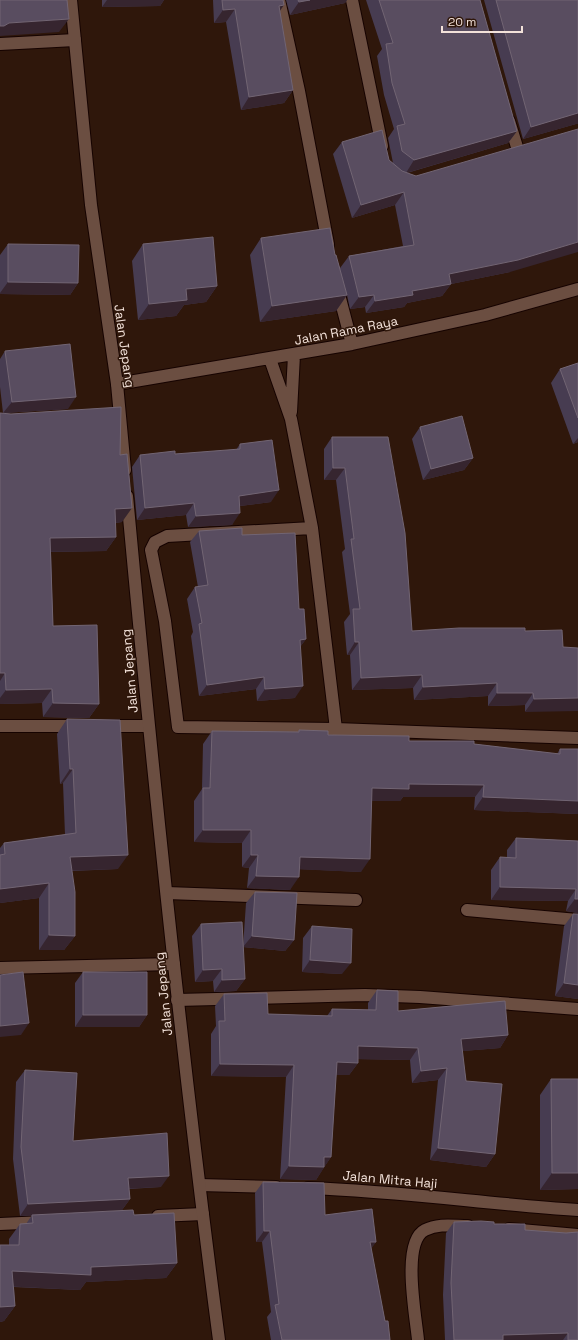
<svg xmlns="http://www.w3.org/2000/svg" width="578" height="1340" font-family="'Space Grotesk',sans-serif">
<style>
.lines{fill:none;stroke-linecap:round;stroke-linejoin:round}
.minor-casing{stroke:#160300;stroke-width:14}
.tertiary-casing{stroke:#160300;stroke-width:14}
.minor{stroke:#6b4e41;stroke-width:12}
.tertiary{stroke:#6b4e41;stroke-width:12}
.wall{fill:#473c51}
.shaded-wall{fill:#36252f}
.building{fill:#594d60;stroke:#726573}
.labels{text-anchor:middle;stroke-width:3;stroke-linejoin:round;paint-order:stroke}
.street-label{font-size:13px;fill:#f3e2da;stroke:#2f170b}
</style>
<rect width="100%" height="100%" fill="#2f170b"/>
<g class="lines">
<g class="minor-casing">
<path id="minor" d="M279,0L299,91L328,244
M352,0L382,146
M0,44L75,40
M509,121L517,147
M337,287L352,344
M270,359L291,419L312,528L336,729
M117,384L352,344L485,315L578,289
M291,412L294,355
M312,528L167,536L155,542L151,550L165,621L178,727L336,729L578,738
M0,726H79
M105,726H148
M167,893L356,900
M467,910L578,920
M0,968L174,964
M177,1000L365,995L420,997L578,1009
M200,1185L276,1187
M308,1188C398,1191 488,1204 578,1210
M158,1216L203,1214
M0,1224L44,1222
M509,1229L578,1235
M418,1340C416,1317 401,1242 425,1230C439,1223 454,1226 468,1226"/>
</g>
<g class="tertiary-casing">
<path id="tertiary" d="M71,0L91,205L117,384L125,470
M127,496C153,778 182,1060 219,1340"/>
</g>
<use href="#minor" class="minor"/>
<use href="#tertiary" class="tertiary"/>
</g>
<path class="wall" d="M102,0H164L160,6L102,7Z
M213,0H283L280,11L293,90L284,103L241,110L226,22L214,23Z
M286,0H347L345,3L290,15Z
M366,0H480L517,131L508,143L407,173L510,272L451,284L442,296L407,303L404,307L366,313L365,307L350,309L347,295L336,311L260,322L250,255L261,238L335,255L340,268L349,256L403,246L395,205L352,218L333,154L342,142L389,160L393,163L388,138L394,129L384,95L377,56L382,49Z
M484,0H578V124H576L523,139Z
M8,244L78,283L70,295L0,294V255Z
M143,244L217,286L206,302L184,305L176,316L138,320L132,261Z
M5,351L68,409L3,413L0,387V359Z
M578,363V442L573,444L551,383L560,369Z
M0,413L120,455L122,522L115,523L116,537L106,551L51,552L53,626L99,704L89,718L43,717L42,703L0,704Z
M420,427L473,458L464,470L423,480L412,439Z
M332,437L412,631H525L563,647L578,648L525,712V705L488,706V696L414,700L413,688L352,690L350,655H347L344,622L350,614L342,552L345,549L336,480H324V449Z
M240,444L271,502L240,506L232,525L188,527L186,515L137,520L132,467L140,455L175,454L236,450Z
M199,531L242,535L299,609L306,639L300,647L295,698L257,701L256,689L199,696L191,636L193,632L187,599L195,587H198L190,542Z
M67,719L118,869L72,871L75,936L64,950H39V898L0,903V848L4,843L65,835L63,783L60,784L57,734Z
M299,730L328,735L409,741L474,744L557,754L560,749H578V814L474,810L475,797H403L400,801H372L361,872L299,869L290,890L247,888L249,868L242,867V843L194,842V801L202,789L203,744L212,731L298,732Z
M516,838L578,841V913L566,911L568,901L491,900V870L500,857H507V850Z
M255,892L294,940L285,951L243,947L246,903Z
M573,914H578V999L555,996L564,926Z
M201,924L245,979L236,991L214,992L213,981L195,982L192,936Z
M312,926L342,974L302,972L303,938Z
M83,972L147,1015L139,1027H75V983Z
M377,990L398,1011L508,1035L500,1048L462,1051L466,1081L495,1154L486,1167L430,1160L438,1080L412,1083L410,1060L358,1059V1063L349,1075H336L331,1157L324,1167L316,1180L280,1179L286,1077L211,1076V1034L216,1026L215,1006L224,994L268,1014L327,1016L332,1009L368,1010V1003Z
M25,1070L73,1141L161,1187L129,1189L130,1199L122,1210L20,1216L13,1159L16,1082Z
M551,1079L578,1189L540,1190V1095Z
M263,1182L376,1242L371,1248L385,1321L390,1340H271L267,1317L271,1312L262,1242H256L255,1193Z
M32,1215H134L177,1263L166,1278L86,1282L80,1290L14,1287L15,1306L4,1321L0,1322V1245H9V1239L20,1224H26Z
M454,1222L494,1224L525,1230L566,1233L578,1340H445L443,1295L446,1233Z"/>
<path class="shaded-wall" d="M107,0H164L160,6L102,7Z
M310,0H347L345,3L290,15L299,2Z
M284,5L275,18L279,6Z
M235,9L226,22L214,23L223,10Z
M69,19L59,32L0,36V26L9,23Z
M293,90L284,103L241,110L249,97Z
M578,113V124H576L523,139L531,127Z
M517,131L508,143L406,173L414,160Z
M404,192L395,205L352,218L361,205Z
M578,242V252L510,272L451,284L442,296L407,303L404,307L366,313L375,301L449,274Z
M8,282L78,283L70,295L0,294V293Z
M217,286L206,302L184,305L176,316L138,320L149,304L186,289Z
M347,295L336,311L260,322L272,306Z
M374,295L365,307L350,309L359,297Z
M76,397L68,409L3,413L12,402Z
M578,438V442L573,444Z
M473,458L464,470L423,480L431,469Z
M333,468H345L336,480H324Z
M279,490L271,502L231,507L239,496Z
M194,503L186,515L137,520L145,508Z
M132,508L122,522L105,524L115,509Z
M240,513L232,525L188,527L196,516Z
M116,537L106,551L40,552L50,538Z
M306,639L297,651L300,640Z
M355,642H359L350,655H347Z
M0,673H5L0,681Z
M422,675L413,688L352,690L361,678Z
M264,677L256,689L199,696L207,685Z
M497,683L488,696L414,700L423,687Z
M303,686L295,698L257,701L265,689Z
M52,689L42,703L0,704V698L6,690Z
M497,693H533L525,705L488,706Z
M578,698V711L525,712L534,699Z
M53,703L99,704L89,718L43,717Z
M70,769H73L63,783L60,784Z
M409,784L484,785L475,797H403L400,801H363L372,788Z
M483,797L578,801V814L474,810Z
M203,830H251L242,843L194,842Z
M128,855L118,869L60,871L70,857Z
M251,855H258L249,868L242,867Z
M300,857L370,859L361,872L292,869Z
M256,876L299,877L290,890L247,888Z
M49,883L39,898L0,903V889Z
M500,887L576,889L568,901L491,900Z
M575,899H578V913L566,911Z
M49,935L75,936L64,950H39Z
M252,936L294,940L285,951L243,947Z
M310,960L351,963L342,974L302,972Z
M222,969L213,981L195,982L203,970Z
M245,979L236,991L214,992L222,980Z
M564,983L578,985V999L555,996Z
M83,1015H147L139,1027H75Z
M29,1023L21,1035L0,1037V1026Z
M508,1035L500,1048L452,1052L461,1039Z
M358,1046L418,1048L410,1060L349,1059Z
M337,1062L358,1063L349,1075H328Z
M220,1064L294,1065L286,1077L211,1076Z
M447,1068L438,1080L412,1083L421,1071Z
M438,1148L495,1154L486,1167L430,1160Z
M324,1157H331L316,1180L280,1179L289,1166Z
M552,1173H578V1189L540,1190Z
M169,1176L161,1187L120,1189L128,1178Z
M130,1199L122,1210L20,1216L28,1204Z
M264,1231H270L262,1242H256Z
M370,1242H376L368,1253Z
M177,1263L166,1278L86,1282L80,1290L2,1286L12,1271Z
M15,1306L4,1321L0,1322V1307Z
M568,1333L563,1340H499L503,1335Z"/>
<path class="building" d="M0,0H67L69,19L9,23L4,26H0Z
M222,0H283L284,5L279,6L293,90L249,97L235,9L223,10Z
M298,0H310L299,2Z
M379,0H480L517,131L414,160L402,151L397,126L405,124L392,83L386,44L393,43Z
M496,0H578V113L531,127Z
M578,129V242L518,260L449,274L451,284L412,291L413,295L375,301L374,295L359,297L349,256L414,245L404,192L361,205L342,142L382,130L389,160L402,171L416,176Z
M330,228L335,255H336L347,295L272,306L261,238Z
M213,237L217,286L186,289L187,300L149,304L143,244Z
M8,244L79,245L78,283L8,282Z
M70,344L76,397L12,402L5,351Z
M578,363V418L560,369Z
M121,407L120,455L127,454L132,508L115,509L116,537L50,538L53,626L97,625L99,704L53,703L52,689L6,690L5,673H0V413L11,414Z
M462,416L473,458L431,469L420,427Z
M332,437H388L405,533L412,631L459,628H525V631L562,630L563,647L578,648V698L534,699L533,693H497V683L423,687L422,675L361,678L359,642H355L353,609H360L351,539H354L345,468H333Z
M272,440L279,490L239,496L240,513L196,516L194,503L145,508L140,455L175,451V454L240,449V444Z
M242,528V535L295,533L299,609H304L306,639L300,640L303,686L265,689L264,677L207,685L199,624L202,623L195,587L208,585L199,531Z
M67,719L120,720L128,855L70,857L75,892V936L49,935V883L0,889V855L5,854L4,843L76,833L73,769H70Z
M299,730L328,731V735L409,736V741H474V744L560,754V749H578V801L483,797L484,785L409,784V789L372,788L370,859L300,857L299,877L256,876L258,855H251V830H203V788H210L212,731L299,732Z
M516,838L578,841V899H575L576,889L500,887V857L516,858Z
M255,892L297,893L294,940L252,936Z
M573,914H578V985L564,983Z
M242,922L245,979L222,980V969L203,970L201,924Z
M312,926L352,929L351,963L310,960Z
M23,972L29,1023L0,1026V975Z
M83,972H147V1015H83Z
M377,990L398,991V1011L505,1001L508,1035L461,1039L466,1081L502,1084L495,1154L438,1148L447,1068L421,1071L418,1048L358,1046V1063L337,1062L331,1157H324V1167L289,1166L294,1065L220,1064L219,1021H225L224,994L267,993L268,1014L332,1016V1009L376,1010Z
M25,1070L77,1073L73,1141L167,1133L169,1176L128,1178L130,1199L28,1204L21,1147Z
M551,1079H578V1173H552Z
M263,1182L324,1183L325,1215L372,1209L376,1242H370L385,1321H388L390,1340H282L275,1305L279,1304L270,1231H264Z
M133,1210L134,1215L174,1213L177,1263L91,1267V1275L12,1271L15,1306L0,1307V1245H19L20,1224L33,1223L32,1215Z
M481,1221L494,1222V1224H525V1230L566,1233L578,1232V1340H568V1333L503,1335V1340H454L451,1283L454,1222Z"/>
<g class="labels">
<g class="street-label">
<text transform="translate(346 330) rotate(-11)" y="5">Jalan Rama Raya</text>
<text transform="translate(125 346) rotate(82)" y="5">Jalan Jepang</text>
<text transform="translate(129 671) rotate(-95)" y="5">Jalan Jepang</text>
<text transform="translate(163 994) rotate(-96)" y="5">Jalan Jepang</text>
<text transform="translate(390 1179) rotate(5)" y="5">Jalan Mitra Haji</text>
</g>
</g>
<path d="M442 26v6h80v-6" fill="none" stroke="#f3e2da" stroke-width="2"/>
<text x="448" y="26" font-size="12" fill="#f3e2da" stroke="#2f170b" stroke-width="3" paint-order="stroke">20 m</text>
</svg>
